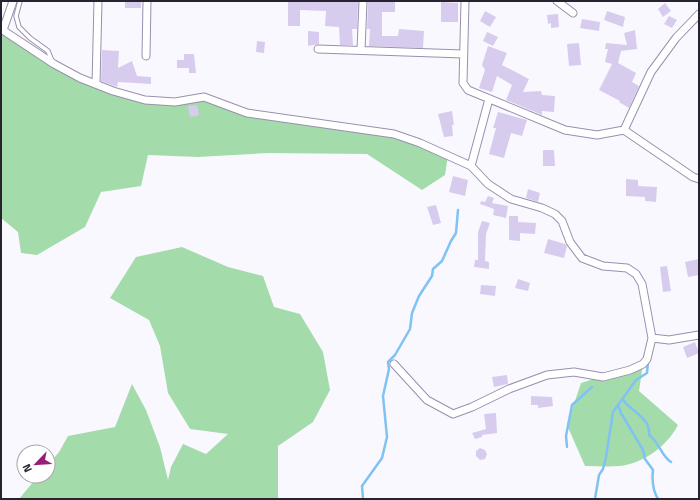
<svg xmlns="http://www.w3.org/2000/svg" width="700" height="500" font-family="'Titillium Web',sans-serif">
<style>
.green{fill:#a4dbab}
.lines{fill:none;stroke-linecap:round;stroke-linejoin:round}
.stream{stroke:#7fc2f3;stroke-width:2.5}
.building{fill:#d7ccee}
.lane-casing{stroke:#998faf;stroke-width:5.5}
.street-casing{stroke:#998faf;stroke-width:9}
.lane{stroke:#fff;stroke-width:3.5}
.street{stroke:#fff;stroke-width:7}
</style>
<rect width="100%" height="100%" fill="#faf8ff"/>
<path class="green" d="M1,29L54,64L145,100L204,97L247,113L394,134L448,155L445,175L422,190L367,154L268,153L198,157L148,155L141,186L101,192L85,227L37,255L21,253L18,232L1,218Z
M182,247L228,267L263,276L274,307L300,314L323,352L330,390L313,422L278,446V499H19L38,476H48V465L59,452L68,436L115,427L132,384L146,410L160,447L168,480L171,467L183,444L206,454L228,434L190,429L168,393L160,346L149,320L110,298L136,257Z
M643,364L639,391L678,425C667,446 643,464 619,466C608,467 596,466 585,466L567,425L581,383Z"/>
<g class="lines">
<path class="stream" d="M623,400C632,412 651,418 649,435C660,443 661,456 671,462
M618,405L621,413L643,450L645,459L653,470C652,479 653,491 658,499
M567,447L566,436L572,405L592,387
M363,499L362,486L382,458L387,437L383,396L389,369L388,362L395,355L410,329L412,313L419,296L432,276L433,269L442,261L451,241L456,233L458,210
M595,499L599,475L603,469L606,457L613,412L636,380L647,373L648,362"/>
</g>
<path class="building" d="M125,1H141V8H125Z
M288,1H358L357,29H352L353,45H340L339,27L325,26L326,11L300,10V26H288Z
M368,1H395V12H382V36H398L399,29L424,31L423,48L369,46L370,29H367Z
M441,2L458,3V22H441Z
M665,3L671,11L663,17L658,9Z
M485,11L496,17L490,27L480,21Z
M607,11L625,17L623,27L604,20Z
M558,14L559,27L551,28V23L548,24L547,15Z
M669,16L677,20L672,28L664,24Z
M582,19L600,22L599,31L580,28Z
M635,30L637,49L621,51L618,63L636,73L632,82L639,86L629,108L619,102L620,101L599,90L612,64L605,62L608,49H605L606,43L627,45L624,33Z
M308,31L319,32V44L308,46Z
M487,32L498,37L493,46L483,41Z
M257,41L265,42L264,53L256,52Z
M579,43L581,65L569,66L567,44Z
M488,46L507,53L502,65L529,79L523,92L541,91L542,95L555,96L554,112L542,111V115L506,100L512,85L497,76L492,92L479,88L485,70L482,65Z
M102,50L119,51L118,68L132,61L137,76L151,77V84L118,82L117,87L101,81Z
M184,54H194L196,73H189V68H177V60H184Z
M197,105L199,115L190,117L188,106Z
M452,111L454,125H452L453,136L444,137L438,114Z
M498,112L527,120L522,136L511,133L504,158L489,154L496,128H493Z
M543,150H554L555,166H543Z
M453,176L468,180L465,196L449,192Z
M626,179L638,180V186L657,187L656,202L645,201V197L626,196Z
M528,189L540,193L538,202L526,198Z
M488,196L494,198L492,203L508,206L506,218L493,215L494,209L480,204L481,201L485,202Z
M436,205L441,223L433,225L427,207Z
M509,216H518V222L536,223L535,234L520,233V241L509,240Z
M482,221L490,223L486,234L485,261L489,262V269L474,267L475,260H478V232Z
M548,239L565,244L567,246L564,258L544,253Z
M699,259V275L688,277L685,262Z
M667,266L671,291L663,292L660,267Z
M518,279L530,283L528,291L515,288Z
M481,285L496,286L495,296L480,294Z
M695,342L699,353L687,358L683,347Z
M507,375L508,384L494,387L492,377Z
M531,396L552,397L553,406L538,408V405H531Z
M496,413L497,433L482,435V437L475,439L472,433L486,429L484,414Z
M480,448L485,450L487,454L485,459L480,460L476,456V451Z"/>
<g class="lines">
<g class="lane-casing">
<path id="lane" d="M20,1L16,16L19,27L30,38L48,51L52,61"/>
</g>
<g class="street-casing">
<path id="street" d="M465,1L463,83L468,90L565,130L597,135L624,130L693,177L699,179
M557,1L573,13
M1,29L54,64L80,78L113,91L145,100L175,102L204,97L247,113L394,134L420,143L471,166L488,184L511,199L542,208L555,214L562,221L570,242L582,258L603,266L627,268L636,274L642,284L652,338L647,359L643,364L630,370L603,377L574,372L547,375L509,389L472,407L453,414L427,400L394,364
M3,30L13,1
M318,49L463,54
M361,50L363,1
M146,56L147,1
M96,84L98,1
M624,130L651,72L676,38L699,14
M471,166L489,99
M652,338L669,340L699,335"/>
</g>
<use href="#lane" class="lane"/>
<use href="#street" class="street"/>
</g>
<rect width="700" height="500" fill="none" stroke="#272330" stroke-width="4"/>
<g transform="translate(36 464) rotate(245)"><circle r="19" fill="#ffffff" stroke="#a9a7ac"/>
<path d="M0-3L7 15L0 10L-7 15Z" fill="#971f79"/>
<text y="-6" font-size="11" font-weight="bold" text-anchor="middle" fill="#272330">N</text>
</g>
</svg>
